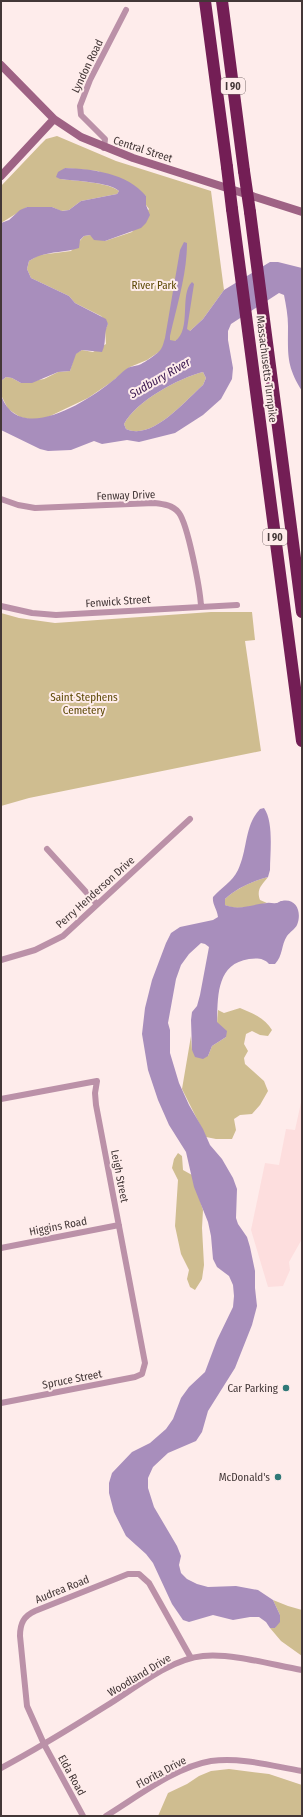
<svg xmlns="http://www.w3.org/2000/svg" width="303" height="1817" font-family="'Fira Sans Condensed',sans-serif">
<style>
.built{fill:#fddede}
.green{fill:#cfbd90}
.water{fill:#a88ebc;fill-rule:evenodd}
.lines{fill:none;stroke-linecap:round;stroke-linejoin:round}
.street{stroke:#bb91a8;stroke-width:6}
.secondary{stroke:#9e6284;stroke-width:8}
.highway{stroke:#731e55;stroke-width:12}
.highway-bridge{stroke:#731e55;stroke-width:12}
.poi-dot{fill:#2f7877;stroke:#feeceb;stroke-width:1.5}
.labels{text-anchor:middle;stroke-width:4;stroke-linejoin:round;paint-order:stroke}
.shield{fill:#feeceb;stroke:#7b6d6d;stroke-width:1}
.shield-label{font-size:10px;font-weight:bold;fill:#433737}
.street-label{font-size:11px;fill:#433737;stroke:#feeceb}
.park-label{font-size:11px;fill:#5c4804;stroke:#feeceb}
.poi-label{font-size:11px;fill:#433737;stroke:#feeceb;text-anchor:end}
.water-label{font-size:12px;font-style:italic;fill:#3a1750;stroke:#feeceb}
</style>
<rect width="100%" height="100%" fill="#feeceb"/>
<path class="built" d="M302,1098V1239L289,1262L290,1270L283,1286L268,1287L251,1230L265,1163L279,1165L286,1129L295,1130Z"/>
<path class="green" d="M57,136L116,161L211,191L224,290L203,319L190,331L147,360L130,367L110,383L88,398L46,418L33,420L20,417L8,409L1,395V381L6,377L12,378L21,383L44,379L58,372L70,371L75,354L82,350L93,352L106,344L105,330L108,324L101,316L75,303L69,296L31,278L27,269L29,261L39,255L71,251L84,236L90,235L105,241L132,232L149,209L146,205V196L98,171L65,168L60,179C75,181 108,182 119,191L117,194L81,201L69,210L61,211L52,207H27L1,223V186L41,144L46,139Z
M203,372L206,378L203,385C185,401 152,441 126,429L124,424C136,401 179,378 203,372Z
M211,612H252L255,640L245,641L261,751L29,798L1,806V613L19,618L55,623Z
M268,877C262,885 256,889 260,900L267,903C254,906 238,911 225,905V899C237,888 252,881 268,877Z
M240,1008C252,1013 265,1018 272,1030L268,1036L260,1035L252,1031L246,1034L244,1044L248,1051L244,1058L245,1064L264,1081L268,1091L260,1105L252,1114L240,1115L234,1119L236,1130L232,1139H216L206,1137L182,1089L191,1036L192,1050L208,1056L212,1046L226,1037L217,1023L218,1010L224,1013Z
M178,1153L182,1156L183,1170L192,1175L203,1210L202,1228L204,1265L202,1279L195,1290L190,1287L187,1279L189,1270L181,1254L175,1226L178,1180L172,1168L174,1159Z
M273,1600L288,1606L302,1610V1656L281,1641L270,1628H275L280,1615Z
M229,1769L269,1774L302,1785V1816H158L168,1793L187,1784L199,1776L211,1771Z"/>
<path class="water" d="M65,168C93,169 127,173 146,196V205L150,215L146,223L141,228L105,241L94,240L90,235L84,236L80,240L79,248C61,254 46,250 29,261L27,269L31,278L69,296L75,303L106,319L108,324C103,334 107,342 102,352L82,350L76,354L70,371L58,372L32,383H21L12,378L6,377L1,381V223L9,220L20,210L27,207H52L62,211L69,210L81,201L117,194L119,191C110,182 74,181 60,179L56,177L58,172Z
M184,242L187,243C187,274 177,305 170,336V340L175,341C192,330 179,294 192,282L194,284L187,329L190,331L203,319L224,290L270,262H278L302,268V391C286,366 288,354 288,326C288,316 286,305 284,295L279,293L231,324L228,331V340L233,368L232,379L221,399L203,415L175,433L139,442L127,440L102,444L94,441L71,450L48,451L40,449L1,430V395C18,445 85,403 111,382C117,378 123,370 130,367C133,366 136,366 139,365C144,363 159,353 161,349C163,346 164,341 165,338L180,250ZM203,372L206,378L203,385C185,401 152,441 126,429L124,424C136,401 179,378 203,372Z
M264,808C274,822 270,853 270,870L268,877C253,881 237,888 225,899V905C239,911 253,904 267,903C270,902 273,904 276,903C279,903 279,901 282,901C297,898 302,913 297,925C295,929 290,932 287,936C281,945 283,956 275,964H269C264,958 257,958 249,959C216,964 218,997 217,1022L227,1031L226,1037L212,1046L208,1056L203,1059L195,1057L192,1050L191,1020L192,1012L197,1006L200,995L209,947L205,944L201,943L189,954L181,965L176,979L168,1023L170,1030V1053L179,1083L189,1105L203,1129L210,1145L222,1159L233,1178L237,1189L236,1218L238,1224L247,1237L250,1247L255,1271V1288L257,1306L252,1325L235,1368L208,1411L202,1432L196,1441L168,1453L153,1467L148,1478V1488L154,1507L177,1546L181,1556L179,1565L181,1573L187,1579L197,1584L208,1587L236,1586L258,1590L273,1600L280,1615V1622L275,1628H270L266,1622L259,1617H250L233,1620L213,1615L189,1622L183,1620L172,1604L153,1563L146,1554L126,1536L114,1512L109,1493V1483L112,1473L132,1452L150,1443L166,1429L173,1419L181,1398L189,1387L205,1372L217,1340L233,1307L234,1296L233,1285L229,1276L217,1267L213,1259L211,1236L208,1222L194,1187L186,1152L169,1125L158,1100L148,1070L142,1034L145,1008L152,980L166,943L171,933L180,927L213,920L218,917C217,909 212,904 213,897C222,887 232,882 238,870C248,849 244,826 260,809Z"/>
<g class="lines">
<path class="street" d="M104,148L105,139L81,115L80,106L90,80L126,10
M1,499L18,505L35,508L154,503C163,504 173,505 179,513C188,525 200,589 201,606
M1,606L32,613L56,615L237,605
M47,849L97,904
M1,960L35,950L63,936L190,819
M1,1099L97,1081L95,1093L96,1105L145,1363L142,1374L135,1377L1,1403
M1,1248L119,1225
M1,1768C37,1749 71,1728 106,1706C134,1689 170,1659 203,1656C232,1653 273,1665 302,1670
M83,1816L44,1744L27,1706L20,1636C20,1623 24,1616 35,1611L128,1574H139L149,1583L191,1658
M106,1816C137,1797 175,1767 211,1761C242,1757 272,1766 302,1771"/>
<path class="secondary" d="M1,65L54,119L81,137L133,158L302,212
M1,176L54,119"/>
<path class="highway" d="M205,1L227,167
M222,1L244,171
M232,209L302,741
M250,212L302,612"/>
<path class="highway-bridge" d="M227,167L232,209
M244,171L250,212"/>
</g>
<g class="poi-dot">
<circle cx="286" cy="1388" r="4"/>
<circle cx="278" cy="1477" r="4"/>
</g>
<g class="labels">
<g class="shield">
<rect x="221" y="78" width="24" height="16" rx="3"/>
<rect x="263" y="529" width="24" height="16" rx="3"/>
</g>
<g class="shield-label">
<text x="233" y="90">I 90</text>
<text x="275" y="541">I 90</text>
</g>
<g class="street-label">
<text transform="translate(87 66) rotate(-64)" y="4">Lyndon Road</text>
<text transform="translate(143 149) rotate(18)" y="4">Central Street</text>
<text transform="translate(267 369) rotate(83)" y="4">Massachusetts Turnpike</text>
<text transform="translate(126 495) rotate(-2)" y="4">Fenway Drive</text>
<text transform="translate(118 601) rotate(-4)" y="4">Fenwick Street</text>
<text transform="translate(95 892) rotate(-42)" y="4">Perry Henderson Drive</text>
<text transform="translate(120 1176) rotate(79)" y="4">Leigh Street</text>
<text transform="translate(58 1226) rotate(-11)" y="4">Higgins Road</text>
<text transform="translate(72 1379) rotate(-11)" y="4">Spruce Street</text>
<text transform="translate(62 1589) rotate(-22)" y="4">Audrea Road</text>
<text transform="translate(139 1675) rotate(-31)" y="4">Woodland Drive</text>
<text transform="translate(161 1772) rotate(-28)" y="4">Florita Drive</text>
<text transform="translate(72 1775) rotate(61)" y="4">Elda Road</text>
</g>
<g class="park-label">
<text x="154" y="289">River Park</text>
<text x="84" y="701">Saint Stephens<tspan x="84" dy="13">Cemetery</tspan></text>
</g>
<g class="poi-label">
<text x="278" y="1392">Car Parking</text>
<text x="270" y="1481">McDonald's</text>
</g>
<g class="water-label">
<text transform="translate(160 378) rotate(-30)" y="4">Sudbury River</text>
</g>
</g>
<rect width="303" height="1817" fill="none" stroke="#433737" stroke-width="4"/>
</svg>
